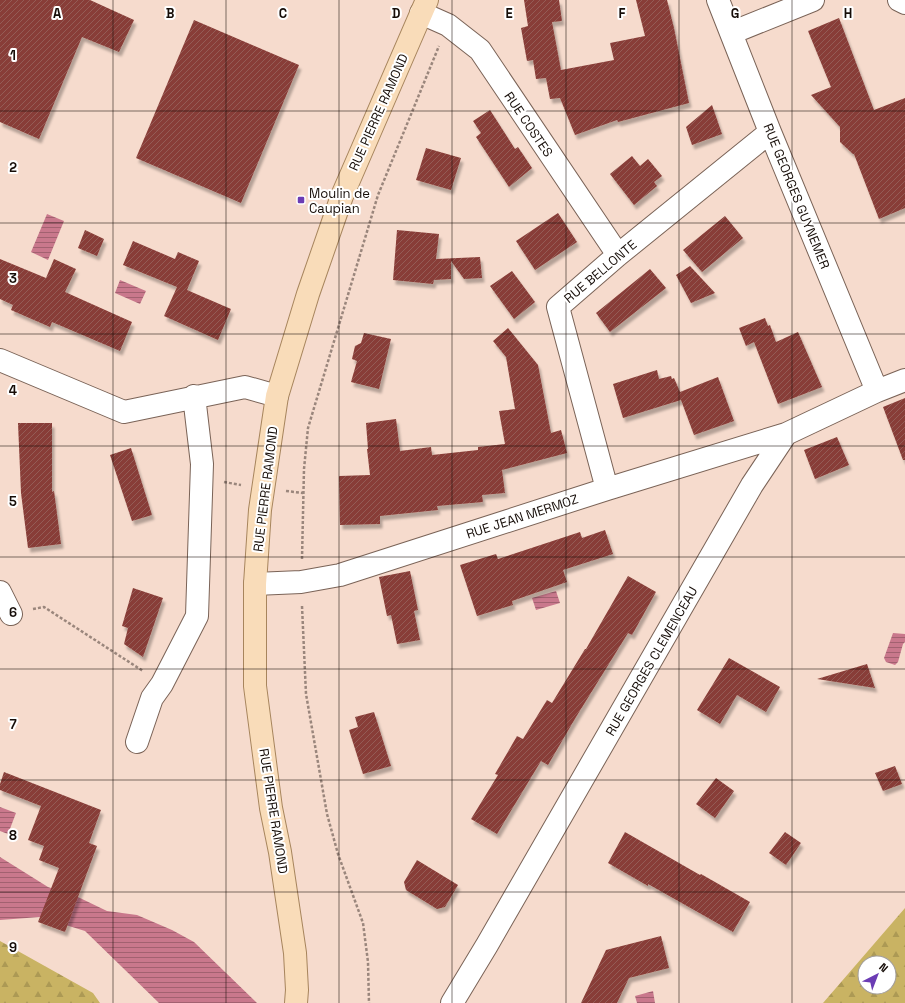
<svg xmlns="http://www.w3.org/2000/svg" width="905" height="1003" font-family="'Space Grotesk',sans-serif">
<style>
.forest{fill:url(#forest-firs);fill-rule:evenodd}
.water{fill:url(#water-rules)}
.building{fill:url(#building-hatch);filter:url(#shadow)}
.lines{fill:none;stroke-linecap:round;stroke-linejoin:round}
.minor-casing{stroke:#7a6357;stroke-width:24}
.major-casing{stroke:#a7855d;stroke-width:24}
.path{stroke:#9a867c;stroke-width:2.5;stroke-dasharray:3 2;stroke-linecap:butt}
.minor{stroke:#fff;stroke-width:22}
.major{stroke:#f9dcb9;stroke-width:22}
.grid{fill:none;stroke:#160d08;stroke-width:1;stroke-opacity:0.55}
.poi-dot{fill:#6b3cb4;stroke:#fff;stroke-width:1.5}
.labels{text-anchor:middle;stroke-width:4;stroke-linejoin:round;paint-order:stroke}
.street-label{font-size:13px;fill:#160d08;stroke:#fff}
.poi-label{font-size:13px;fill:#160d08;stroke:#fff;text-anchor:start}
.grid-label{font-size:13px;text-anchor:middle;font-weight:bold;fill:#160d08;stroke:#fff;stroke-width:4;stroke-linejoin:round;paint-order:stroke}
</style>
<defs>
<pattern id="forest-firs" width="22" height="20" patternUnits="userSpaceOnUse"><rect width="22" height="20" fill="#c9b363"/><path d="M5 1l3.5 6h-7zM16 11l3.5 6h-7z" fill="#ac9954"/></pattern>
<pattern id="water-rules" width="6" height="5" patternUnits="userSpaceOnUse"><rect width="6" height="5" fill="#c9788c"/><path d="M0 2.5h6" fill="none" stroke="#a26170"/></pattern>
<pattern id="building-hatch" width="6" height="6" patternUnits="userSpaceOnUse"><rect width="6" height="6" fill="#883d37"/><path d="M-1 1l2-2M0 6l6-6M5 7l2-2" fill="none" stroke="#945b56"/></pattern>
<filter id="shadow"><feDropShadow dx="2.5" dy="4.5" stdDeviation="1" flood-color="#0004"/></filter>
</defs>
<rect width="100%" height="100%" fill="#f6dbcd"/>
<path class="forest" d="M905,908V1003H823ZM865,963H889V987H865Z
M0,941L93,993L100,1003H0Z"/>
<path class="water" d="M47,214L64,221L48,260L31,252Z
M120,280L146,291L140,304L115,293Z
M556,591L560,603L536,610L532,598Z
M893,633L905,634V642L903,644L898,662L895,665L886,662L884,658Z
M0,807L16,813L8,834L0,831Z
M0,857L48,887L80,898L107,911L137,915L172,930L194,942L257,1003H159L85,931L40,917L0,920Z
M653,991L655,1003H637L635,996Z"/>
<path class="building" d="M0,0H90L134,20L119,52L82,37L39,139L0,122Z
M524,0H559L562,21L552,22L561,70L614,60L610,43L645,36L636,0H667L674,28L689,103L618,122L617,120L575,135L560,98L550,99L546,78L536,79L533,60L527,61L521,28L528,26Z
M839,18L874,110L905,98V208L879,219L854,154H853L840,142V127L811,95L831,87L808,31Z
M194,20L299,65L241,203L136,158Z
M712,105L722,134L692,145L686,127Z
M490,110L515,149L518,147L532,168L509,187L476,137L481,133L473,121Z
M426,148L461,158L451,190L416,180Z
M632,156L640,166L648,159L662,176L654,182L657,186L634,205L610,174Z
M558,213L577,242L535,270L516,241Z
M725,216L743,238L702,272L683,250Z
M85,230L104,239L97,256L78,248Z
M397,230L439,234L436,259L480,257L482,278L464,279L451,261V279L434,280L433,284L393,280Z
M133,241L175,259L178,252L199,261L187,290L231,309L218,340L164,316L177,287L123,265Z
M0,259L46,278L54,259L76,269L65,292L132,322L120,351L52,322L50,327L11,310L13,305L0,299Z
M690,266L715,293L691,303L676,275Z
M650,269L666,288L610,332L596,313Z
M512,271L535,302L514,319L490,286Z
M765,318L768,326L770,325L776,342L798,332L822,387L778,404L754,342L746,346L739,328Z
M508,328L538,365L551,433L561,430L567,453L502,470L505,493L482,495L483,502L437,506L438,510L380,516V524L340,525L339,476L370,475L367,449H368L366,423L396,419L400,451L431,447L432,455L478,450V447L505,444L499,411L515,409L506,357L493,341Z
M364,333L391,339L379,389L351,382L357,361L352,359L355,346L361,343Z
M657,370L659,379L671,376L672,379L674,378L680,392L718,377L734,421L694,435L681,400L623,418L613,384Z
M905,398V460H903L883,407Z
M18,423H52V492L54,491L61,544L28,548L21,493Z
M837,437L849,465L815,479L804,450Z
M131,448L152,515L132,521L110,455Z
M605,530L613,554L563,570L567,582L512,601L513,605L477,616L460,565L496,554L498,559L580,532L582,538Z
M410,571L418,610L414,611L420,640L397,644L391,615L387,616L379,577Z
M628,576L656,592L632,635L628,633L576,717L548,765L541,761L497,834L471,819L498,775L495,774L517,736L523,739L547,700L552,703L585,649H586Z
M133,588L163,598L143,657L124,644L128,628L122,626Z
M729,658L780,687L766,712L737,695L720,724L697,710Z
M867,664L875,688L817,679Z
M374,712L391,766L363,774L349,730L358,727L355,717Z
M895,766L902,784L883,791L875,773Z
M4,772L101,810L89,843L97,846L65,932L38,922L59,868L39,860L44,846L28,840L41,806L0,790V784Z
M716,778L734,791L715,818L696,804Z
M625,832L700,875L701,874L750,902L733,932L648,884V886L608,863Z
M785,832L801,843L786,865L769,853Z
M417,860L458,885L445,907L437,909L406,890L404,882Z
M661,936L669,968L629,978L617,1003H581L606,950Z"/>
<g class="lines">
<g class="minor-casing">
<path id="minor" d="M718,0L770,132L877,391
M899,0L905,3
M421,13L448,25L480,50L618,255
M731,33L813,0
M0,360L124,412L245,387L277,396
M607,489L558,307L618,255L770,132
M255,584L301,582L340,575L607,489L786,434
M0,592L11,614
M137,742L152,698L162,684L197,616L202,464L194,396
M452,1003L487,945L752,485L786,434L877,391L905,380"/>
</g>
<g class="major-casing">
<path id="major" d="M296,1003L297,990L295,953L280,852L271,808L255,686V584L260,510L277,396L308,294L342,196L427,0"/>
</g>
<path class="path" d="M224,482L241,485
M286,491L303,493
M302,559L304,469L308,428L378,195L439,46
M302,606L306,694L327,814L338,854L363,923L368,962L369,1003
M33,609L44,607L143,671"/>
<use href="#minor" class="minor"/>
<use href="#major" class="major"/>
</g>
<path class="grid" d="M113,0V1003M226,0V1003M339,0V1003M452,0V1003M566,0V1003M679,0V1003M792,0V1003M0,111H905M0,223H905M0,334H905M0,446H905M0,557H905M0,669H905M0,780H905M0,892H905"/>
<rect class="poi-dot" x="297" y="196" width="8" height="8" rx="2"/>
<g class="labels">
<g class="street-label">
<text transform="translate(378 112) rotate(-66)" y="5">RUE PIERRE RAMOND</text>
<text transform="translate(529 124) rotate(56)" y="5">RUE COSTES</text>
<text transform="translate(797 196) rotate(68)" y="5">RUE GEORGES GUYNEMER</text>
<text transform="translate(600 271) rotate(-40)" y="5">RUE BELLONTE</text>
<text transform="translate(265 489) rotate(-83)" y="5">RUE PIERRE RAMOND</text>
<text transform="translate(522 516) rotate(-18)" y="5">RUE JEAN MERMOZ</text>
<text transform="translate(651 661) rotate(-60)" y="5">RUE GEORGES CLEMENCEAU</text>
<text transform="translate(274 811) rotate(81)" y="5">RUE PIERRE RAMOND</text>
</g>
<g class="poi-label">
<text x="309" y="198">Moulin de<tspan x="309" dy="15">Caupian</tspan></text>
</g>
</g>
<g class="grid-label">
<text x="57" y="18">A</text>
<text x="170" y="18">B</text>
<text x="283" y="18">C</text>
<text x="396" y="18">D</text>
<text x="509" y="18">E</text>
<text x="622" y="18">F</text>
<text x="735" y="18">G</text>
<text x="848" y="18">H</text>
<text x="13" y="60">1</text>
<text x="13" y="172">2</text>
<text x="13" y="283">3</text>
<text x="13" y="395">4</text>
<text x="13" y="506">5</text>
<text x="13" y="617">6</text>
<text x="13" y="729">7</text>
<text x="13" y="840">8</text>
<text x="13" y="952">9</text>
</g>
<g transform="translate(877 975) rotate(42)"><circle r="19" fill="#ffffff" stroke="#a29e9c"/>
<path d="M0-3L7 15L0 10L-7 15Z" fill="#6b3cb4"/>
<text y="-6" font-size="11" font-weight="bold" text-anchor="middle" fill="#160d08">N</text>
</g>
</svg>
